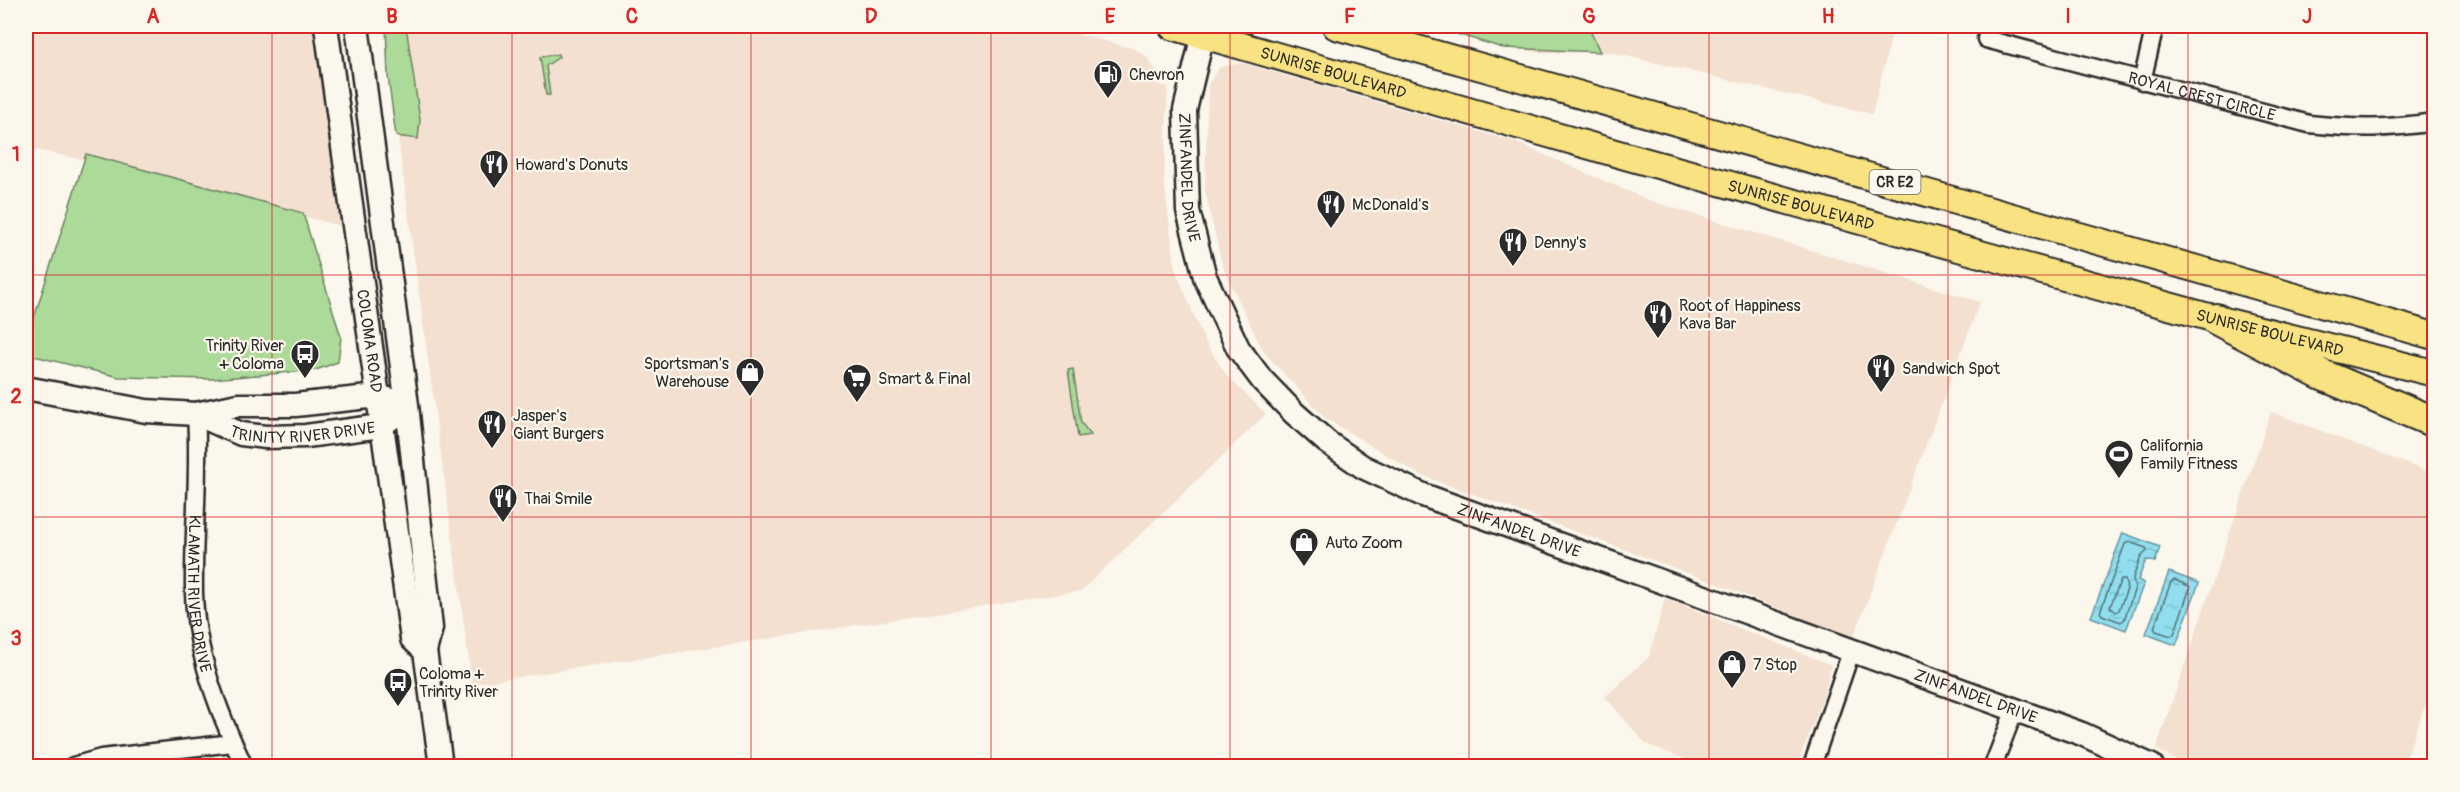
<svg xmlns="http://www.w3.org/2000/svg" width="2460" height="792" font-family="Pangolin,sans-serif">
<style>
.built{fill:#f3e0d1}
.green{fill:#acda99;stroke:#6c8262;stroke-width:1.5}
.water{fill:url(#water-ripples);stroke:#6896a0;stroke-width:1.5}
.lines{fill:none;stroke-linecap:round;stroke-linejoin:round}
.shore{stroke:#537379;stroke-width:1.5}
.street-casing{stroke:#2b2b2b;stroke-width:21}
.secondary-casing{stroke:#2b2b2b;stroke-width:27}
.primary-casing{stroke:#2b2b2b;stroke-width:30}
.highway-casing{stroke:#2b2b2b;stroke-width:34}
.street{stroke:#fbf7ec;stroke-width:16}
.secondary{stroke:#fbf7ec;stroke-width:22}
.primary{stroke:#f8e281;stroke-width:26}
.highway{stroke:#f8e281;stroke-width:30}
.grid{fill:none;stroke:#d62828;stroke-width:1.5;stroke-opacity:0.55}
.labels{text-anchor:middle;stroke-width:4.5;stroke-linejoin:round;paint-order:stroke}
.shield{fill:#fbf7ec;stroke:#696865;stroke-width:1.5}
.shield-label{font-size:15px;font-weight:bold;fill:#2b2b2b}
.street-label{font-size:16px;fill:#2b2b2b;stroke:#fbf7ec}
.poi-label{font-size:16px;fill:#2b2b2b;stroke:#fbf7ec;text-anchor:start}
.neatline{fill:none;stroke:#d62828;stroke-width:2}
.grid-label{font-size:20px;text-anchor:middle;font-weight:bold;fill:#d62828}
</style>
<defs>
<pattern id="water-ripples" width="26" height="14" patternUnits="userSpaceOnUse" patternTransform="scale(1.5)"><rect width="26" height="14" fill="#90deee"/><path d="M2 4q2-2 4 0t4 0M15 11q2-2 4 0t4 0" fill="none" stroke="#7cbfcc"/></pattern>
</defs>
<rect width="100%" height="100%" fill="#fbf7ec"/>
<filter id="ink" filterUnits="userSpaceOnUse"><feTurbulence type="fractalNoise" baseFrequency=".0167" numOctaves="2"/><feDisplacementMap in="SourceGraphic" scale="12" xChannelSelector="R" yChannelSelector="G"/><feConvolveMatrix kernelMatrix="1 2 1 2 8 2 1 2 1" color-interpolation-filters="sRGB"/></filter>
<g filter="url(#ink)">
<path class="built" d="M26,26H316L345,227L80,159L26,148Z
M387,26H1050L1135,49L1145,55L1156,70V84L1168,87L1164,182L1176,271L1204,340L1226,375L1266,414L1081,591L472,684L388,64Z
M1424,26H1894L1872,114L1610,52L1540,53Z
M1242,63L1515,142L1648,200L1980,302L1853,639L1718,584L1418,474L1325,418L1263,351L1222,265L1205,190L1208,84L1220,67Z
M2271,412L2434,474V681L2403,766H2187L2156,749Z
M1665,598L1831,665L1824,695L1797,766H1703L1646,744L1605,697L1649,657Z"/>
<path class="green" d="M386,26H406L420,120L418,139L396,136L388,76Z
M1439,26H1509L1518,28L1588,26L1600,52L1503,48L1440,29Z
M558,54L559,57L546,66L550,95H546L540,57Z
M86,154L303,213L341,337L338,362L316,370L212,379L119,377L26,354V343Z
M1073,369L1081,423L1091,435L1078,437L1068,370Z"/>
<path class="water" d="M2123,533L2160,547L2155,562L2146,560L2138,580L2144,583L2126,630L2091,617Z
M2169,572L2199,583L2176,645L2146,634Z"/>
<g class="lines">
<path class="shore" d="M2129,542L2146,548L2147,551L2141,557L2133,578L2135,588L2124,620L2121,622L2102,615L2100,612L2125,544Z
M2121,579L2125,580L2127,589L2119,610L2116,612L2110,607Z
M2175,580L2189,586L2190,588L2174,634L2171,636L2156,631L2154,628L2171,582Z"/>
<g class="street-casing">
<g id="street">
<path id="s1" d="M1990,26L1986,39L2309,124C2357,129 2387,129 2434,122"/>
<path d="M2142,81L2155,26"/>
<path id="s2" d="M196,414C200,473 193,532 194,592C195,652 219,713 244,766"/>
<path d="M73,766L101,758L233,743"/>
<path d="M1812,766L1852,649"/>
<path d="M1993,766L2015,709"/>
</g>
</g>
<g class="secondary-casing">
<g id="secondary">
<path id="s3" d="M326,26L412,639L425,651"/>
<path d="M357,26L407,405L431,628L425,651L441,766"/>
<path id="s4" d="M1205,26L1185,110L1188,211L1205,277L1238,348L1262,380L1294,413L1327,442L1363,467L1423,495L2082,734L2152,766"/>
<path d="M26,388L146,411L196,414L238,405H295L378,396L392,400"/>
<path id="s5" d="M196,414L241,434L266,437L306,436L381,426L393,417"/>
</g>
</g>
<g class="primary-casing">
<g id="primary">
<path id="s6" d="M1172,26L1629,157L2216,319L2434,373"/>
<path d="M1336,26L2434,336"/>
</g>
</g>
<g class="highway-casing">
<path id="highway" d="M2216,319L2320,374L2434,422"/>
</g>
<use href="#street" class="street"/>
<use href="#secondary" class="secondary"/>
<use href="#primary" class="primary"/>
<use href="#highway" class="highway"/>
</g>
</g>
<path class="grid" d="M272,26V766M512,26V766M751,26V766M991,26V766M1230,26V766M1469,26V766M1709,26V766M1948,26V766M2188,26V766M26,275H2434M26,517H2434"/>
<defs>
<g id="fuel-pin" transform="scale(1.5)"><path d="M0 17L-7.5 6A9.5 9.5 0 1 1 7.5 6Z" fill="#2b2b2b" stroke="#fbf7ec"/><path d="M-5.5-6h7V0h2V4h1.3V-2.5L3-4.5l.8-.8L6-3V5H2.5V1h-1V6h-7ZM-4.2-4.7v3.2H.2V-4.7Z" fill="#fff"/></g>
<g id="restaurant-pin" transform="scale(1.5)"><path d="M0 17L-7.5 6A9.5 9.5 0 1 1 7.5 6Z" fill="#2b2b2b" stroke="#fbf7ec"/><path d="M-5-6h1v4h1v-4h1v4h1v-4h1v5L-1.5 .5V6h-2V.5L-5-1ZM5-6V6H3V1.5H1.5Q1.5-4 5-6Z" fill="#fff"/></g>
<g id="bus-pin" transform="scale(1.5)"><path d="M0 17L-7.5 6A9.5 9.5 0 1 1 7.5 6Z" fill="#2b2b2b" stroke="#fbf7ec"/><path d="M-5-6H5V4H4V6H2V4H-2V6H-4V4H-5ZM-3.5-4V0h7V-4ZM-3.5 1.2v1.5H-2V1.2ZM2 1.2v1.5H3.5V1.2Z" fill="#fff"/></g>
<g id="shop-pin" transform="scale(1.5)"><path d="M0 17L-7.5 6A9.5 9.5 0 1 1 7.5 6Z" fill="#2b2b2b" stroke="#fbf7ec"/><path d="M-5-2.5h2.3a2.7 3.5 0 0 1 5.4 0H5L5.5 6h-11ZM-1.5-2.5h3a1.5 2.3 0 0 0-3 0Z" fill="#fff"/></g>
<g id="supermarket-pin" transform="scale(1.5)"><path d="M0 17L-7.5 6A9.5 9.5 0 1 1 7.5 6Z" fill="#2b2b2b" stroke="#fbf7ec"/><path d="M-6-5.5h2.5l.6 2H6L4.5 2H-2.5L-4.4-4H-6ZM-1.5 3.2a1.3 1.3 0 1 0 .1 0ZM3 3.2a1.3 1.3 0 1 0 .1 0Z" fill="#fff"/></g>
<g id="stadium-pin" transform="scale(1.5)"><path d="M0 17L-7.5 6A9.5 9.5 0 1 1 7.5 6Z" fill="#2b2b2b" stroke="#fbf7ec"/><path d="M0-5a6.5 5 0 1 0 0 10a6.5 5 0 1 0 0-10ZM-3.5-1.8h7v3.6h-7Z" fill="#fff"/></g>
</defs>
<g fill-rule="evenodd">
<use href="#fuel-pin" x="1108" y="74"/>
<use href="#restaurant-pin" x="494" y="164"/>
<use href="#restaurant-pin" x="1331" y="204"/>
<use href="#restaurant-pin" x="1513" y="242"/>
<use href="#restaurant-pin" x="1658" y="314"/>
<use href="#bus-pin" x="305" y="354"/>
<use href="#restaurant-pin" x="1881" y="368"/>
<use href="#shop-pin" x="750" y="372"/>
<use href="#supermarket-pin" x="857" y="378"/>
<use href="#restaurant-pin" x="492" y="424"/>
<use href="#stadium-pin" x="2119" y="454"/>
<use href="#restaurant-pin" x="503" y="498"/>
<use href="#shop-pin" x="1304" y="542"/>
<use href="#shop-pin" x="1732" y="664"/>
<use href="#bus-pin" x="398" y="682"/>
</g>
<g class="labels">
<rect class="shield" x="1869.5" y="170" width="51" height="24" rx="4.5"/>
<g class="shield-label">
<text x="1895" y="187">CR E2</text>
</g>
<g class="street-label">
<text dy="6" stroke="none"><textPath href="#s6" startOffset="168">SUNRISE BOULEVARD</textPath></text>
<text dy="6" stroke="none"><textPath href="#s1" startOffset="237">ROYAL CREST CIRCLE</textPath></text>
<text dy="6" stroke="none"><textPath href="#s4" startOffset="154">ZINFANDEL DRIVE</textPath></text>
<text dy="6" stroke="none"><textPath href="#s6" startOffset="654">SUNRISE BOULEVARD</textPath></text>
<text dy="6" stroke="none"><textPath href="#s6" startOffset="1140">SUNRISE BOULEVARD</textPath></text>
<text dy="6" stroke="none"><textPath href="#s3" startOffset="318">COLOMA ROAD</textPath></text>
<text dy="6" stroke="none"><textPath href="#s5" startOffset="111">TRINITY RIVER DRIVE</textPath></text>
<text dy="6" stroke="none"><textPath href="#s4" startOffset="676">ZINFANDEL DRIVE</textPath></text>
<text dy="6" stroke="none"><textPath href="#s2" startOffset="180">KLAMATH RIVER DRIVE</textPath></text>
<text dy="6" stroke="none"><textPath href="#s4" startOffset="1162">ZINFANDEL DRIVE</textPath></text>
</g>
<g class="poi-label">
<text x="1129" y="80">Chevron</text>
<text x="515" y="170">Howard's Donuts</text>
<text x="1352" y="210">McDonald's</text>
<text x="1534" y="248">Denny's</text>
<text x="1679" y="311">Root of Happiness<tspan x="1679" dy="18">Kava Bar</tspan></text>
<text x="284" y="351" text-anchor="end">Trinity River<tspan x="284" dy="18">+ Coloma</tspan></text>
<text x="729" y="369" text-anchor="end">Sportsman's<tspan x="729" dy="18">Warehouse</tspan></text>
<text x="1902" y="374">Sandwich Spot</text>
<text x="878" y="384">Smart &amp; Final</text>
<text x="513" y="421">Jasper's<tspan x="513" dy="18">Giant Burgers</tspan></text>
<text x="2140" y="451">California<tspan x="2140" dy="18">Family Fitness</tspan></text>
<text x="524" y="504">Thai Smile</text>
<text x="1325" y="548">Auto Zoom</text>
<text x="1753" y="670">7 Stop</text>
<text x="419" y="679">Coloma +<tspan x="419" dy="18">Trinity River</tspan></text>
</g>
</g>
<rect width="2460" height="792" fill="none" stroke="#fbf7ec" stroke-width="66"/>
<rect x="33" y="33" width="2394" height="726" class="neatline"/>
<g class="grid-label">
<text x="153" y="23">A</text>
<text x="392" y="23">B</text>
<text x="632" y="23">C</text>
<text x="871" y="23">D</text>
<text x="1110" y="23">E</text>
<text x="1350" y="23">F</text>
<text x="1589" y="23">G</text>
<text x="1828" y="23">H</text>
<text x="2068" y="23">I</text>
<text x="2307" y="23">J</text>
<text x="16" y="161">1</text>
<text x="16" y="403">2</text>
<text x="16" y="645">3</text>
</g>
</svg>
